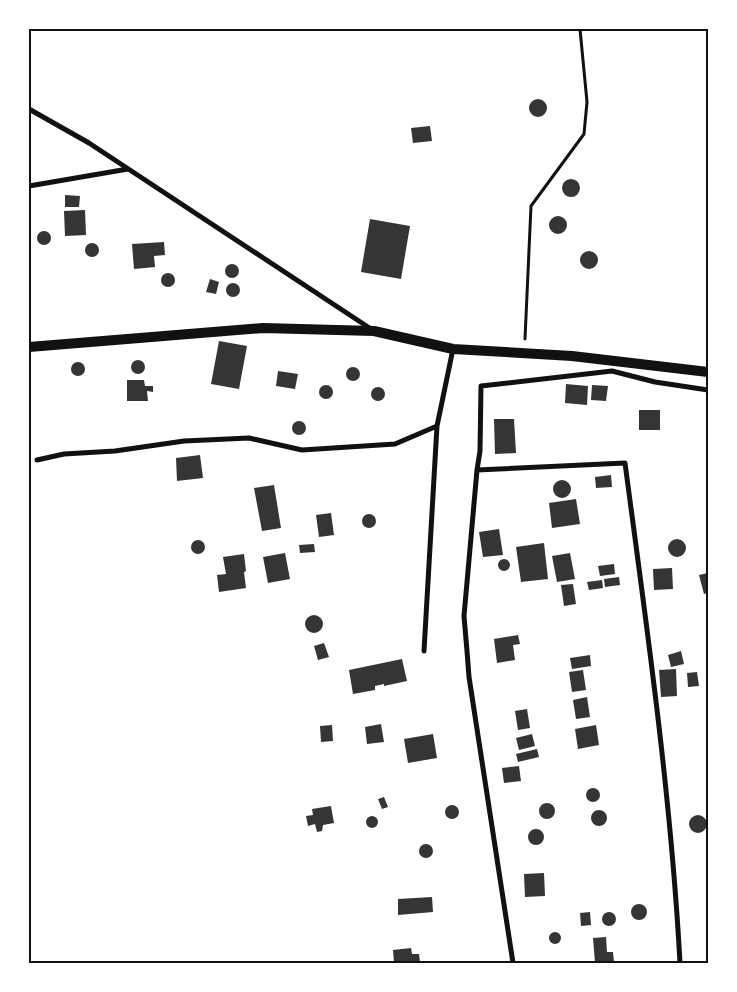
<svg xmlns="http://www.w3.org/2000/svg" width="737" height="992" font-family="Manrope,sans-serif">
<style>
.building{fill:#353535}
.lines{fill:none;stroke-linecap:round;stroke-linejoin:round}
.path{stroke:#111;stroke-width:3}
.minor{stroke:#111;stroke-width:5}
.secondary{stroke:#111;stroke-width:10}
.neatline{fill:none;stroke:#111;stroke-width:2}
</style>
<rect width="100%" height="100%" fill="#fff"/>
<path class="building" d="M529 108a9 9 0 1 1 18 0a9 9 0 1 1-18 0Z
M430,126L432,141L413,143L411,128Z
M562 188a9 9 0 1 1 18 0a9 9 0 1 1-18 0Z
M65,195L80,196L79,207H65Z
M85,210L86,235L65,236L64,211Z
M549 225a9 9 0 1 1 18 0a9 9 0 1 1-18 0Z
M370,219L410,226L401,279L361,272Z
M37 238a7 7 0 1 1 14 0a7 7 0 1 1-14 0Z
M164,242L165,255L154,256L155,267L134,269L132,244Z
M85 250a7 7 0 1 1 14 0a7 7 0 1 1-14 0Z
M580 260a9 9 0 1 1 18 0a9 9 0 1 1-18 0Z
M225 271a7 7 0 1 1 14 0a7 7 0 1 1-14 0Z
M161 280a7 7 0 1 1 14 0a7 7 0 1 1-14 0Z
M210,279L219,282L216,294L206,292Z
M226 290a7 7 0 1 1 14 0a7 7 0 1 1-14 0Z
M219,341L247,346L239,389L211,384Z
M131 367a7 7 0 1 1 14 0a7 7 0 1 1-14 0Z
M71 369a7 7 0 1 1 14 0a7 7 0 1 1-14 0Z
M346 374a7 7 0 1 1 14 0a7 7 0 1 1-14 0Z
M278,371L298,374L295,389L276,386Z
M127,380H144L145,386H153V392L147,391L148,401H127Z
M566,384L588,386L587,405L565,403Z
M592,385L608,386L606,401L591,400Z
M319 392a7 7 0 1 1 14 0a7 7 0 1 1-14 0Z
M371 394a7 7 0 1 1 14 0a7 7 0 1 1-14 0Z
M639,410H660V430H639Z
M494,419H514L516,453L495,454Z
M292 428a7 7 0 1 1 14 0a7 7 0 1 1-14 0Z
M200,455L203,478L177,481L176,458Z
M611,475L612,487L596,488L595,477Z
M553 489a9 9 0 1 1 18 0a9 9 0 1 1-18 0Z
M274,485L281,528L262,531L254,488Z
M576,499L580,524L552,528L549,503Z
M331,513L334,535L319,537L316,515Z
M362 521a7 7 0 1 1 14 0a7 7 0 1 1-14 0Z
M499,529L503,555L483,557L479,532Z
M668 548a9 9 0 1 1 18 0a9 9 0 1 1-18 0Z
M191 547a7 7 0 1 1 14 0a7 7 0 1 1-14 0Z
M544,543L548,579L521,582L516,547Z
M314,544L315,552L300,553L299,545Z
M285,553L290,579L268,583L263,557Z
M570,553L575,579L557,582L552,556Z
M244,554L246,571L244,572L246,588L219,592L217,575L226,574L223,557Z
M498 565a6 6 0 1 1 12 0a6 6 0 1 1-12 0Z
M614,564L615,574L600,576L598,566Z
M672,568L673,589L654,590L653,569Z
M708,573V593L704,594L699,575Z
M619,577L620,585L605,587L604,579Z
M602,580L603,588L589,590L587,582Z
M573,584L576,604L564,606L561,585Z
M305 624a9 9 0 1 1 18 0a9 9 0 1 1-18 0Z
M518,635L520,644L513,645L515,660L497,663L494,639Z
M324,643L329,657L318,660L314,646Z
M681,651L684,664L671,667L668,655Z
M590,655L591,666L572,669L570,658Z
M402,659L407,681L384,686V684L375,686V690L353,694L349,670Z
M676,669L677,696L661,697L659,670Z
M583,670L586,690L572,692L569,672Z
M697,672L699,686L688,687L687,673Z
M587,697L590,717L576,719L573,700Z
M527,709L530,728L518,730L515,711Z
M381,724L384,742L367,744L365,727Z
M332,725L333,741L321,742L320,726Z
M596,725L599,745L578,749L575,729Z
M433,734L437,758L408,763L404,739Z
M532,734L535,746L519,750L516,738Z
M537,749L539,757L518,762L516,754Z
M519,766L521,781L504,783L502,768Z
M586 795a7 7 0 1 1 14 0a7 7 0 1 1-14 0Z
M384,797L388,807L382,809L378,799Z
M539 811a8 8 0 1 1 16 0a8 8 0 1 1-16 0Z
M445 812a7 7 0 1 1 14 0a7 7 0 1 1-14 0Z
M331,806L334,823L323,825L322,831L317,832L315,824L308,826L306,816L313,815L312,809Z
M591 818a8 8 0 1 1 16 0a8 8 0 1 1-16 0Z
M689 824a9 9 0 1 1 18 0a9 9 0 1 1-18 0Z
M366 822a6 6 0 1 1 12 0a6 6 0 1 1-12 0Z
M528 837a8 8 0 1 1 16 0a8 8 0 1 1-16 0Z
M419 851a7 7 0 1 1 14 0a7 7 0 1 1-14 0Z
M544,873L545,896L525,897L524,874Z
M432,897L433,912L398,915V899Z
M631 912a8 8 0 1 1 16 0a8 8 0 1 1-16 0Z
M590,912L591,925L581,926L580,913Z
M602 919a7 7 0 1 1 14 0a7 7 0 1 1-14 0Z
M549 938a6 6 0 1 1 12 0a6 6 0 1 1-12 0Z
M606,937L607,952H613L614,962L595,963L593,938Z
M411,948L412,954H419L420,962L394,963L393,950Z"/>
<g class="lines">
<path class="path" d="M525,339L531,206L584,134L587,102L580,29"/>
<path class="minor" d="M29,109L89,143L371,329
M29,186L128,169
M37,460L64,454L115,451L184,441L249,438L302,450L395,444L437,426L453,349
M477,470L625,463C647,629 671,796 680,963
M424,651L437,426
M513,963L469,677L467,651L464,616L477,470L480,451L481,386L612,371L655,382L708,390"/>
<path class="secondary" d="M29,347L263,328L374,331L453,349L572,356L708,372"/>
</g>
<rect width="737" height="992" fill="none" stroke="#ffffff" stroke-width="60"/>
<rect x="30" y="30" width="677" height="932" class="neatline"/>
</svg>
